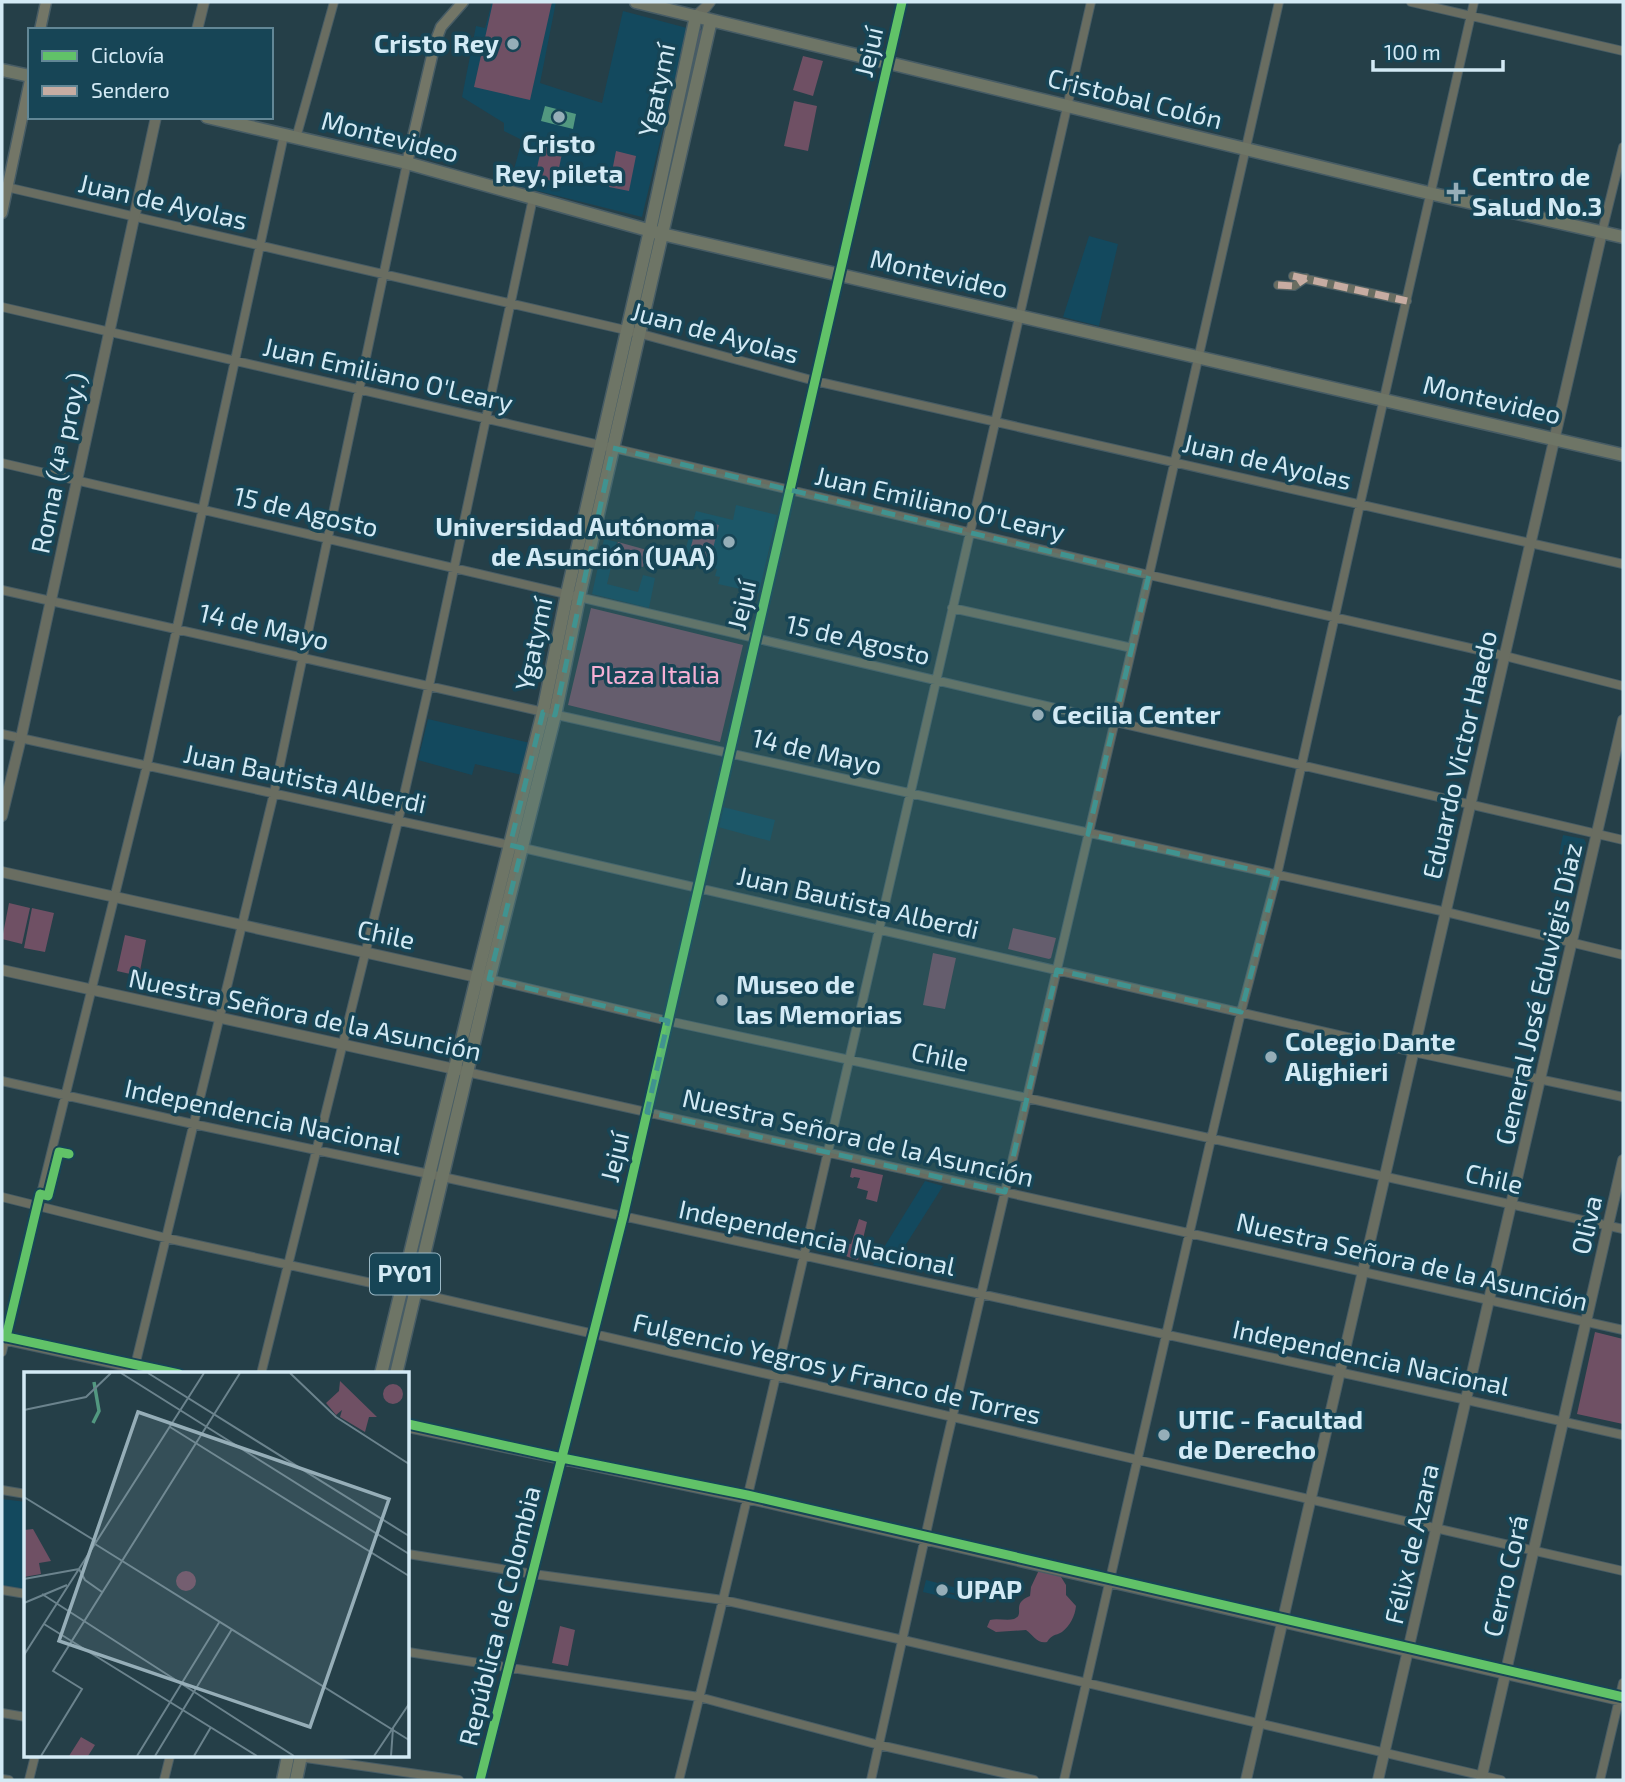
<svg xmlns="http://www.w3.org/2000/svg" width="1625" height="1782" font-family="'Exo 2',sans-serif">
<style>
.built{fill:#13495e}
.green{fill:#6f5064}
.water{fill:#529880}
.lines{fill:none;stroke-linecap:round;stroke-linejoin:round}
.minor-casing{stroke:#475c65;stroke-width:10}
.tertiary-casing{stroke:#475c65;stroke-width:12}
.secondary-casing{stroke:#475c65;stroke-width:13}
.primary-casing{stroke:#475c65;stroke-width:15}
.minor{stroke:#696d61;stroke-width:8}
.tertiary{stroke:#696d61;stroke-width:10}
.secondary{stroke:#737667;stroke-width:10}
.primary{stroke:#6e7566;stroke-width:12}
.quiet{stroke:#c7aca2;stroke-width:7;stroke-dasharray:14 7;stroke-linecap:butt}
.cycleway-casing{stroke:#174556;stroke-width:13}
.cycleway{stroke:#61c268;stroke-width:9}
.marked{fill:#409390;fill-opacity:0.2;stroke:#409390;stroke-width:5;stroke-dasharray:14 9;stroke-linejoin:round}
.poi-dot{fill:#96aeb8;stroke:#174556;stroke-width:2.5}
.labels{text-anchor:middle;stroke-width:7;stroke-linejoin:round;paint-order:stroke}
.shield{fill:#174556;stroke:#9bb8c5;stroke-width:2}
.shield-label{font-size:24px;font-weight:bold;fill:#d3eaf5}
.poi-label{font-size:26px;font-weight:bold;fill:#d3eaf5;stroke:#174556;text-anchor:start}
.street-label{font-size:26px;fill:#d3eaf5;stroke:#174556}
.park-label{font-size:26px;fill:#f6b0d4;stroke:#174556}
.inset-river{fill:none;stroke:#529880;stroke-width:3.5}
.inset-road{fill:none;stroke:#6b838d;stroke-width:2}
.view{fill:#96aeb8;fill-opacity:0.15;stroke:#96aeb8;stroke-width:3.5}
.inset-edge{fill:none;stroke:#d3eaf5;stroke-width:3.5}
</style>
<rect width="100%" height="100%" fill="#253f48"/>
<path class="built" d="M492,2H556L540,83L602,103L623,11L687,28L642,217L510,184L522,140L504,131V123L462,97L476,26L485,28Z
M1089,236L1118,244L1099,326L1063,317Z
M736,505L777,515L759,593L718,584L720,577L715,576L717,569L683,559L696,511L733,520Z
M604,539L617,542L607,584L638,592L643,575L655,578L649,608L592,594Z
M428,719L530,743L522,775L475,764L472,775L418,760Z
M723,807L775,820L770,841L718,827Z
M1563,835L1584,839L1586,843L1582,860L1574,858L1575,848L1564,845L1562,855L1559,854Z
M925,1181L943,1186L891,1268L873,1265Z
M2,1499L26,1502V1589L2,1585Z
M926,1580L961,1589L960,1594L946,1592V1593L959,1596L958,1600L923,1592Z"/>
<path class="green" d="M493,2H552L530,100L474,87Z
M700,30L702,31L658,222H657Z
M803,56L823,61L813,96L793,90Z
M794,101L817,106L808,151L784,146Z
M542,145L563,149L556,182L535,177Z
M616,151L636,156L629,191L609,187Z
M698,520L719,525L710,560L689,554Z
M618,542L647,550L643,567L613,560Z
M591,608L743,645L720,742L568,705Z
M9,903L30,908L22,944L2,939Z
M32,908L54,913L45,952L24,948Z
M1013,928L1056,938L1051,958L1049,959L1008,949Z
M125,935L146,940L139,976L117,971Z
M933,953L956,958L945,1009L923,1005Z
M852,1168L883,1175L877,1202L866,1199L868,1191L857,1188L860,1178L854,1177L853,1178L850,1177Z
M859,1219L867,1222L858,1260L848,1257L836,1250L838,1242L851,1244Z
M1595,1332L1623,1339V1424L1577,1414Z
M1039,1570L1058,1572L1066,1585V1595L1076,1606C1075,1616 1070,1626 1062,1632C1055,1636 1052,1634 1047,1642C1037,1644 1033,1635 1026,1630L996,1632L987,1627L990,1620C997,1618 1007,1621 1014,1619C1026,1614 1010,1604 1030,1596L1031,1587Z
M560,1626L575,1630L568,1666L552,1663Z"/>
<path class="water" d="M545,106L576,114L573,129L541,121Z"/>
<g class="lines">
<g class="minor-casing">
<path id="minor" d="M1411,2L1623,51
M296,138L334,2
M2,186L634,332L815,381L1623,564
M1602,232L1623,147
M1293,276L1407,301
M1278,285L1294,286L1306,278
M2,307L613,448L1149,575L1505,656L1623,686
M2,463L1623,840
M2,590L548,713L1446,912L1623,955
M952,608L1132,648
M2,734L510,845L1413,1052L1623,1097
M489,979L668,1021L1027,1098L1623,1229
M467,1072L1623,1330
M2,1081L193,1124L429,1174L1467,1400L1623,1435
M2,1197L166,1238L408,1291L1138,1460L1623,1571
M3,1340L160,1374
M2,1352L147,765L284,135
M133,1374L274,793L407,163
M261,1374L398,821L429,686L533,198
M408,1428L746,1499L1623,1702
M2,1490L26,1494
M408,1554L533,1574L723,1600L903,1640L1501,1780
M2,1590L26,1594
M408,1652L699,1697L879,1745L1034,1780
M2,1713L26,1717
M299,1757L459,1780
M2,1779L9,1780
M29,1780L35,1756
M164,1780L170,1756
M480,1780L623,1217L902,2
M679,1780C754,1477 823,1173 893,869C959,580 1026,291 1091,2
M871,1780L941,1466L1149,575L1279,2
M1064,1780L1211,1139L1241,1012L1277,875L1360,504L1474,2
M1600,1780L1623,1683"/>
</g>
<g class="tertiary-casing">
<path id="tertiary" d="M696,16L706,7L710,2
M197,30L204,2
M2,816L21,738L156,117
M2,872L481,978
M2,970L459,1070
M1246,1780L1602,232
M1378,1780L1623,720
M1481,1780L1623,1160"/>
</g>
<g class="secondary-casing">
<path id="secondary" d="M40,30L46,2
M407,163L435,43L441,27L463,2
M2,213L30,80"/>
</g>
<g class="primary-casing">
<path id="primary" d="M636,2L1420,191L1623,237
M2,70L30,76
M207,117L407,163L662,234L1623,455
M381,1374L477,977L543,712L567,594L650,230L696,16
M396,1374L489,979L555,715L579,597L711,20
M283,1780L288,1756
M296,1780L301,1756"/>
</g>
<use href="#minor" class="minor"/>
<use href="#tertiary" class="tertiary"/>
<use href="#secondary" class="secondary"/>
<use href="#primary" class="primary"/>
<path class="quiet" d="M1293,276L1407,301
M1278,285L1294,286L1306,278"/>
<g class="cycleway-casing">
<path id="cycleway" d="M2,1336L179,1374
M6,1337L40,1194L48,1196L59,1152L69,1154
M408,1424L562,1458L747,1495L1623,1697
M480,1780L623,1217L902,2"/>
</g>
<use href="#cycleway" class="cycleway"/>
</g>
<path class="marked" d="M613,448L1149,575L1088,834L1277,875L1241,1012L1057,970L1005,1192L647,1112L668,1021L489,979L522,848L510,845L543,712L555,715Z"/>
<g class="poi-dot">
<circle cx="513" cy="44" r="7"/>
<circle cx="559" cy="117" r="7"/>
<path d="M1452.5 181.5h7v7h7v7h-7v7h-7v-7h-7v-7h7z"/>
<circle cx="729" cy="542" r="7"/>
<circle cx="1038" cy="715" r="7"/>
<circle cx="722" cy="1000" r="7"/>
<circle cx="1271" cy="1057" r="7"/>
<circle cx="1164" cy="1435" r="7"/>
<circle cx="942" cy="1590" r="7"/>
</g>
<g class="labels">
<rect class="shield" x="370" y="1253.5" width="70" height="41" rx="5"/>
<g class="shield-label">
<text x="405" y="1282">PY01</text>
</g>
<g class="poi-label">
<text x="499" y="53" text-anchor="end">Cristo Rey</text>
<text x="559" y="153" text-anchor="middle">Cristo<tspan x="559" dy="30">Rey, pileta</tspan></text>
<text x="1472" y="186">Centro de<tspan x="1472" dy="30">Salud No.3</tspan></text>
<text x="715" y="536" text-anchor="end">Universidad Autónoma<tspan x="715" dy="30">de Asunción (UAA)</tspan></text>
<text x="1052" y="724">Cecilia Center</text>
<text x="736" y="994">Museo de<tspan x="736" dy="30">las Memorias</tspan></text>
<text x="1285" y="1051">Colegio Dante<tspan x="1285" dy="30">Alighieri</tspan></text>
<text x="1178" y="1429">UTIC - Facultad<tspan x="1178" dy="30">de Derecho</tspan></text>
<text x="956" y="1599">UPAP</text>
</g>
<g class="street-label">
<text transform="translate(869 52) rotate(-77)" y="9">Jejuí</text>
<text transform="translate(657 90) rotate(-78)" y="9">Ygatymí</text>
<text transform="translate(1135 99) rotate(14)" y="9">Cristobal Colón</text>
<text transform="translate(390 137) rotate(14)" y="9">Montevideo</text>
<text transform="translate(163 202) rotate(13)" y="9">Juan de Ayolas</text>
<text transform="translate(939 274) rotate(13)" y="9">Montevideo</text>
<text transform="translate(715 333) rotate(15)" y="9">Juan de Ayolas</text>
<text transform="translate(388 375) rotate(13)" y="9">Juan Emiliano O'Leary</text>
<text transform="translate(1492 400) rotate(13)" y="9">Montevideo</text>
<text transform="translate(1267 462) rotate(13)" y="9">Juan de Ayolas</text>
<text transform="translate(59 463) rotate(-78)" y="9">Roma (4ª proy.)</text>
<text transform="translate(940 504) rotate(13)" y="9">Juan Emiliano O'Leary</text>
<text transform="translate(306 512) rotate(13)" y="9">15 de Agosto</text>
<text transform="translate(742 605) rotate(-77)" y="9">Jejuí</text>
<text transform="translate(264 627) rotate(13)" y="9">14 de Mayo</text>
<text transform="translate(858 640) rotate(13)" y="9">15 de Agosto</text>
<text transform="translate(534 644) rotate(-78)" y="9">Ygatymí</text>
<text transform="translate(817 752) rotate(13)" y="9">14 de Mayo</text>
<text transform="translate(1460 755) rotate(-77)" y="9">Eduardo Victor Haedo</text>
<text transform="translate(305 779) rotate(12)" y="9">Juan Bautista Alberdi</text>
<text transform="translate(858 903) rotate(13)" y="9">Juan Bautista Alberdi</text>
<text transform="translate(386 935) rotate(12)" y="9">Chile</text>
<text transform="translate(1539 994) rotate(-77)" y="9">General José Eduvigis Díaz</text>
<text transform="translate(305 1015) rotate(12)" y="9">Nuestra Señora de la Asunción</text>
<text transform="translate(940 1057) rotate(12)" y="9">Chile</text>
<text transform="translate(263 1117) rotate(12)" y="9">Independencia Nacional</text>
<text transform="translate(858 1138) rotate(13)" y="9">Nuestra Señora de la Asunción</text>
<text transform="translate(615 1157) rotate(-77)" y="9">Jejuí</text>
<text transform="translate(1494 1179) rotate(13)" y="9">Chile</text>
<text transform="translate(1587 1225) rotate(-77)" y="9">Oliva</text>
<text transform="translate(817 1238) rotate(12)" y="9">Independencia Nacional</text>
<text transform="translate(1412 1262) rotate(13)" y="9">Nuestra Señora de la Asunción</text>
<text transform="translate(1371 1358) rotate(12)" y="9">Independencia Nacional</text>
<text transform="translate(837 1369) rotate(13)" y="9">Fulgencio Yegros y Franco de Torres</text>
<text transform="translate(1412 1544) rotate(-77)" y="9">Félix de Azara</text>
<text transform="translate(1506 1576) rotate(-77)" y="9">Cerro Corá</text>
<text transform="translate(500 1616) rotate(-76)" y="9">República de Colombia</text>
</g>
<g class="park-label">
<text x="655" y="684">Plaza Italia</text>
</g>
</g>
<g transform="translate(24 1372)">
<rect width="385" height="385" fill="#253f48"/>
<path d="M316,9L353,45H345L341,60L316,45L318,38L312,43L302,31L315,19ZM359 22a10 10 0 1 1 20 0a10 10 0 1 1-20 0ZM9,157L27,189L15,191L17,202L0,205V158ZM152 209a10 10 0 1 1 20 0a10 10 0 1 1-20 0ZM57,365L71,373L64,384H45Z" fill="#6f5064"/>
<path class="inset-river" d="M69,51L75,39L70,10"/>
<path class="inset-road" d="M97,1L385,182M124,1L385,164M266,1L312,45L385,92M0,38L62,25L87,1M146,55L385,204M0,125L73,170M71,172L385,368M55,197L61,208L78,220M0,207L55,197M18,222L270,384M0,231L43,213M20,252L233,384M0,283L180,1M17,384L58,317L29,299L216,1M113,384L196,249M131,384L208,257M170,384L187,355M350,384L385,332M367,384L369,356"/>
<path class="view" d="M114,40L365,127L286,355L35,269Z"/>
<rect width="385" height="385" class="inset-edge"/>
</g>
<rect width="1625" height="1782" fill="none" stroke="#d3eaf5" stroke-width="7"/>
<rect x="28" y="28" width="245" height="91" fill="#174556" stroke="#628796" stroke-width="2"/>
<rect x="42" y="51" width="35" height="10" fill="#61c268" stroke="#628796" stroke-width="2"/>
<text x="91" y="63" font-size="21" fill="#d3eaf5">Ciclovía</text>
<rect x="42" y="86" width="35" height="10" fill="#c7aca2" stroke="#628796" stroke-width="2"/>
<text x="91" y="98" font-size="21" fill="#d3eaf5">Sendero</text>
<path d="M1373 60v10h130v-10" fill="none" stroke="#d3eaf5" stroke-width="3.5"/>
<text x="1384" y="60" font-size="21" fill="#d3eaf5" stroke="#174556" stroke-width="5" paint-order="stroke">100 m</text>
</svg>
